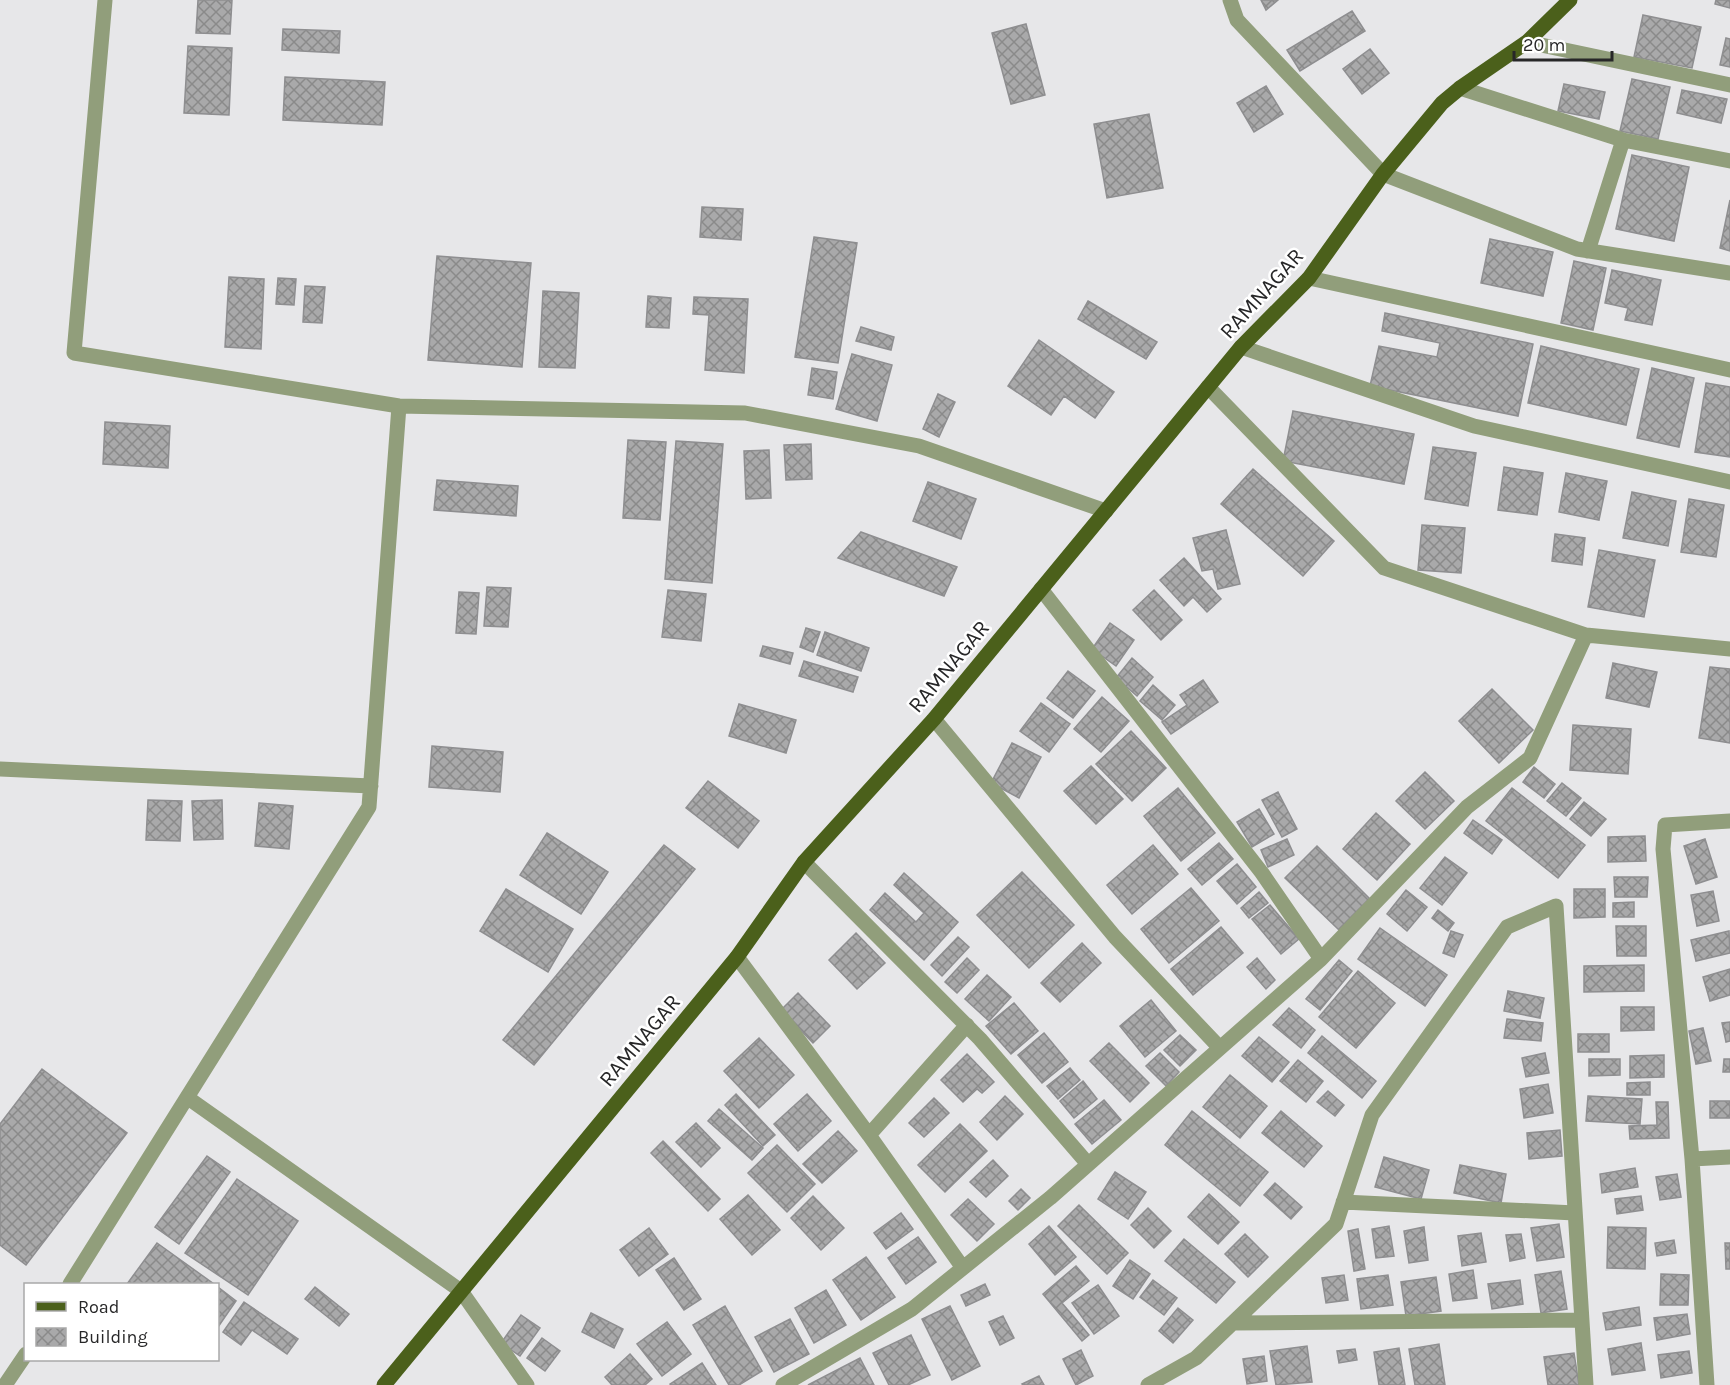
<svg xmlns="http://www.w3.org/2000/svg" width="1730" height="1385" font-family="Karla,sans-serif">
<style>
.building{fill:url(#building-cross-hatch);stroke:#8e8e90;stroke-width:1.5}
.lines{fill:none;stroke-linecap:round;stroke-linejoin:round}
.street{stroke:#919e7b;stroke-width:15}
.primary{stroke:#4b601b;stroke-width:15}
.labels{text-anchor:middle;stroke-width:5;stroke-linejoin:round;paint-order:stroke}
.street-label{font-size:22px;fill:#272728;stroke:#fff}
</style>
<defs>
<pattern id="building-cross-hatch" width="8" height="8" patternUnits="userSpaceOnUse" patternTransform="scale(1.5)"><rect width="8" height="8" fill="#a9a9aa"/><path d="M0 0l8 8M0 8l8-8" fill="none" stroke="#8a8a8a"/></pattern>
</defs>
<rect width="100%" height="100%" fill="#e7e7e9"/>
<path class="building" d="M198,0H232L230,34L196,33Z
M1261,0H1278L1266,10Z
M1716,0H1730V8L1715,4Z
M1352,11L1365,31L1300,71L1287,50Z
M1643,15L1701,27L1692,68L1634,57Z
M1026,24L1045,95L1011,104L992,33Z
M283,29L340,31L339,53L282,50Z
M1726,38L1730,39V67L1720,65Z
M188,46L232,48L229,115L184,113Z
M1370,49L1389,73L1362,94L1343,69Z
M285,77L385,82L382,125L283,120Z
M1632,79L1670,87L1658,139L1620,131Z
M1564,84L1605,92L1599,119L1558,111Z
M1266,86L1283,114L1254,132L1237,103Z
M1682,90L1727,99L1721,123L1677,113Z
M1149,114L1163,188L1107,198L1094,124Z
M1632,155L1689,167L1674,241L1616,229Z
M1730,200V251L1720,248Z
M702,207L743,209L741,240L700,237Z
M814,237L857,243L838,363L795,357Z
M1490,239L1553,252L1543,296L1481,283Z
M437,256L531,263L522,367L428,360Z
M1574,261L1606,268L1593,330L1561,323Z
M1612,270L1661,280L1652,325L1625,320L1628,308L1605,303Z
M229,277L264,279L261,349L225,347Z
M278,278L296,279L294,305L276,304Z
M305,286L325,287L322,323L303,322Z
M543,291L579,293L575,368L539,367Z
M648,296L671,298L669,328L646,327Z
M694,297L748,299L744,373L705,370L709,315L693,314Z
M1088,301L1157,342L1146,359L1078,319Z
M1385,313L1533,344L1518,416L1370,386L1379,346L1437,357L1440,343L1382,331Z
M861,327L894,337L891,350L856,341Z
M1039,340L1114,392L1095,418L1064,396L1051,415L1008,386Z
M1541,346L1639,369L1626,425L1528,403Z
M852,354L892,365L877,421L836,409Z
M812,368L837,372L833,399L808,395Z
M1652,368L1694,378L1679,447L1637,438Z
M1706,383L1730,387V457L1695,452Z
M938,394L955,402L939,437L923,429Z
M1293,411L1414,434L1404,484L1283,461Z
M105,422L170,426L168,468L103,464Z
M628,440L666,442L660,520L623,518Z
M676,441L723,444L712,583L665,579Z
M811,444L812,479L786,480L784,445Z
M1433,447L1476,453L1468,506L1425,499Z
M769,450L771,498L746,499L744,451Z
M1504,467L1543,473L1537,515L1498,510Z
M1253,469L1334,541L1303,576L1221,504Z
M1566,473L1607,481L1599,520L1559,512Z
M437,480L518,486L516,516L434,510Z
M928,482L976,499L961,539L913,521Z
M1632,492L1676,501L1668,546L1623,538Z
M1689,499L1724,505L1716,557L1681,552Z
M1422,525L1465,528L1461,573L1418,570Z
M1226,530L1240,584L1218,589L1213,569L1202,571L1193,538Z
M861,532L957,567L944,596L838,558Z
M1555,534L1585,538L1582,565L1552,561Z
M1599,550L1655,560L1644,617L1588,607Z
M1184,558L1221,599L1207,612L1193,597L1184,606L1160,580Z
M487,587L511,588L508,627L484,626Z
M668,590L706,594L701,641L662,637Z
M1154,590L1182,620L1161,640L1133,610Z
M459,592L479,593L476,634L456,633Z
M1110,623L1134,640L1116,666L1092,649Z
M806,628L820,632L813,652L800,647Z
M825,632L869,648L861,671L817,655Z
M763,646L793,653L790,664L760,656Z
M1132,658L1153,677L1137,696L1116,678Z
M804,661L858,677L853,692L799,676Z
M1613,663L1657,672L1649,707L1606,698Z
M1710,667L1730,669V743L1699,738Z
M1068,671L1095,691L1073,718L1047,698Z
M1203,680L1218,702L1171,734L1162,722L1187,705L1180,695Z
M1153,685L1175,705L1162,720L1140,701Z
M1492,689L1533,730L1499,763L1459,721Z
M1102,697L1129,721L1101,752L1074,729Z
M1041,703L1070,724L1049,752L1020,731Z
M739,704L796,720L786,753L729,736Z
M1573,725L1631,729L1628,774L1570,770Z
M1131,731L1166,768L1132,801L1096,764Z
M1012,743L1041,757L1019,798L991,783Z
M432,746L503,752L500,792L429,787Z
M1091,766L1123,799L1096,824L1064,791Z
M1534,767L1555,784L1544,798L1523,782Z
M1425,772L1454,801L1425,829L1396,801Z
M708,781L759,821L738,848L686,808Z
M1562,783L1581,798L1566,816L1547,801Z
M1178,788L1215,833L1181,861L1144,816Z
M1512,788L1585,845L1558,878L1486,821Z
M1278,792L1297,829L1282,837L1262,800Z
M148,800L182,801L180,841L146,840Z
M222,800L223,839L194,840L192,801Z
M1584,802L1606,819L1591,836L1570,819Z
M259,803L293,806L289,849L255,846Z
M1259,809L1274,834L1252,847L1237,822Z
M1376,813L1410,844L1377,880L1343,849Z
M1473,820L1502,840L1492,854L1464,833Z
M547,833L608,872L581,914L520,875Z
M1645,836L1646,861L1608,862V837Z
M1287,839L1294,855L1268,867L1261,850Z
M1705,839L1717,877L1696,884L1684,846Z
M1219,843L1233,859L1202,885L1188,869Z
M664,845L695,869L534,1065L503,1040Z
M1153,845L1178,874L1132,914L1107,885Z
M1317,846L1370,899L1339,930L1285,878Z
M1445,857L1467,873L1442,905L1420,888Z
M1237,864L1256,887L1237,904L1217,881Z
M1022,872L1074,925L1029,968L977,915Z
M904,873L958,922L924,960L870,910L885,893L916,922L924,913L894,885Z
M1614,877H1648L1647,897H1615Z
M1191,888L1219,921L1169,963L1141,929Z
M506,889L573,929L548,972L480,931Z
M1574,889H1605V917L1574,918Z
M1406,890L1427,907L1407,931L1387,914Z
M1713,891L1719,921L1697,926L1691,895Z
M1259,892L1268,903L1249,918L1241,908Z
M1634,902V917H1613V903Z
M1270,905L1299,939L1281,954L1252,919Z
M1438,910L1454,923L1448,931L1432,918Z
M1616,926H1646V956H1617Z
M1221,927L1243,953L1193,995L1171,969Z
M1380,928L1447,975L1425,1006L1358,959Z
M1451,931L1463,935L1454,957L1443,953Z
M1729,931L1730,953L1696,961L1691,940Z
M856,933L885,963L857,989L829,960Z
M958,937L969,947L942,976L931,965Z
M1082,943L1101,963L1060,1002L1041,983Z
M967,958L979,970L957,993L945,982Z
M1257,958L1275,980L1266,989L1247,967Z
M1339,960L1352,971L1320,1010L1306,999Z
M1644,965V991L1584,992V966Z
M1730,969V995L1710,1001L1703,977Z
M1358,971L1395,1003L1356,1048L1319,1017Z
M987,975L1011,997L989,1021L965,999Z
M1508,991L1544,998L1540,1018L1504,1011Z
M798,993L830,1026L813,1043L781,1010Z
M1151,1000L1176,1031L1145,1057L1120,1026Z
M1014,1003L1038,1031L1011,1054L986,1026Z
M1621,1007H1654V1030L1621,1031Z
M1289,1008L1315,1030L1301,1048L1273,1025Z
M1507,1019L1543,1023L1541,1041L1504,1038Z
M1730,1022V1041L1726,1042L1722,1023Z
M1703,1028L1711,1061L1696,1064L1689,1031Z
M1044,1033L1068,1062L1042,1083L1018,1055Z
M1578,1034H1609V1052H1578Z
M1180,1035L1196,1050L1180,1066L1164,1050Z
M1322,1036L1376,1081L1362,1098L1308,1053Z
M1259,1037L1289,1062L1272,1082L1242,1056Z
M759,1038L794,1075L759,1108L724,1071Z
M1109,1043L1149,1083L1130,1102L1090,1061Z
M1160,1053L1179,1072L1166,1086L1146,1066Z
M1545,1053L1549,1073L1526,1077L1522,1058Z
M967,1054L994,1082L982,1093L977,1089L963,1102L941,1080Z
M1664,1055V1077L1630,1078V1056Z
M1589,1059H1620V1075L1589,1076Z
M1724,1059H1730V1072H1723Z
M1298,1060L1323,1081L1306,1102L1280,1081Z
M1070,1068L1080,1080L1058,1099L1047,1086Z
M42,1069L127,1133L26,1265L0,1245V1124Z
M1230,1075L1267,1106L1240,1138L1203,1107Z
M1083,1081L1097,1099L1074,1118L1060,1101Z
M1650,1082V1095H1627V1083Z
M1548,1084L1553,1113L1524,1118L1520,1089Z
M1328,1091L1344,1105L1335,1116L1317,1102Z
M736,1094L775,1135L763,1146L725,1105Z
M807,1094L831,1121L798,1151L774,1124Z
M1005,1096L1023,1114L997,1140L980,1122Z
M1588,1096L1642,1099L1640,1124L1586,1121Z
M934,1098L949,1113L924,1137L909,1123Z
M1104,1100L1121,1120L1092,1144L1075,1124Z
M1710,1101H1730V1118H1710Z
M1656,1102H1668L1669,1138L1630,1139L1629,1126L1657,1125Z
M719,1109L763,1148L752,1160L708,1121Z
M1192,1111L1268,1172L1240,1206L1165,1145Z
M1281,1111L1322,1146L1304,1167L1262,1133Z
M696,1123L720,1148L701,1167L676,1142Z
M960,1124L987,1151L945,1192L918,1165Z
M1560,1130L1562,1156L1529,1159L1527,1133Z
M838,1131L857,1151L822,1183L803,1164Z
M663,1141L720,1199L708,1211L651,1153Z
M777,1145L815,1184L787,1212L748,1173Z
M207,1156L230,1172L179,1244L155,1227Z
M1384,1157L1429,1170L1421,1199L1375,1187Z
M993,1160L1008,1176L986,1197L970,1182Z
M1460,1165L1506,1174L1501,1203L1454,1193Z
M1635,1168L1638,1187L1602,1193L1600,1174Z
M1115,1172L1146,1192L1128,1219L1098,1199Z
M1677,1174L1681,1197L1660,1200L1656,1177Z
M237,1179L298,1221L248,1295L185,1253Z
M1275,1183L1302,1207L1291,1219L1264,1195Z
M1021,1189L1030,1198L1018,1210L1009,1201Z
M1209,1194L1239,1222L1218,1244L1188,1217Z
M748,1195L780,1230L752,1255L720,1219Z
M813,1196L844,1228L821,1250L791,1218Z
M1641,1196L1643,1210L1617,1214L1615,1199Z
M968,1199L994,1224L977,1241L951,1215Z
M1079,1205L1128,1253L1107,1274L1058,1226Z
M1148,1208L1171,1231L1154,1248L1131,1225Z
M901,1213L913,1229L886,1249L874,1233Z
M1559,1224L1564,1257L1537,1261L1531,1228Z
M1049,1226L1076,1257L1055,1275L1029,1244Z
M1389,1226L1394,1256L1376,1258L1372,1229Z
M1424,1227L1428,1260L1409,1263L1404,1231Z
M1608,1227L1646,1228L1645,1269L1607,1268Z
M649,1228L668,1254L639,1276L620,1250Z
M1358,1229L1365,1269L1354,1271L1348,1231Z
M1481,1233L1486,1262L1462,1266L1458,1236Z
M1245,1234L1268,1257L1248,1277L1225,1254Z
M1521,1234L1525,1258L1510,1261L1506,1235Z
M918,1237L936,1262L906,1284L888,1258Z
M1184,1239L1235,1282L1216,1303L1165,1261Z
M1674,1240L1676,1253L1657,1256L1655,1243Z
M157,1243L214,1284H127Z
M1725,1243H1730V1269H1726Z
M866,1257L895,1297L861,1320L833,1280Z
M674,1258L701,1299L684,1310L656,1270Z
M1130,1260L1150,1274L1133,1299L1113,1286Z
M1076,1266L1089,1281L1062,1303L1089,1335L1082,1341L1043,1294Z
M1473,1270L1477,1298L1453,1301L1449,1274Z
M1561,1271L1567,1309L1541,1313L1535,1275Z
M1661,1274L1689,1275L1688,1305H1660Z
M1344,1275L1348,1300L1326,1303L1322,1278Z
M1388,1275L1393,1305L1361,1309L1357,1279Z
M1436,1277L1441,1311L1406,1316L1401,1282Z
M1153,1280L1177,1298L1164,1315L1140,1297Z
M1520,1280L1523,1304L1492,1309L1488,1284Z
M985,1284L990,1295L966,1306L961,1295Z
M1098,1285L1119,1316L1094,1334L1072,1303Z
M218,1287L236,1301L218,1327Z
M315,1287L349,1314L339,1326L305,1299Z
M826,1290L846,1325L814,1343L795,1308Z
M244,1302L298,1339L287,1354L252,1330L241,1345L223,1332Z
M725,1306L762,1371L739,1385H729L693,1325Z
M950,1306L980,1366L952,1380L922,1319Z
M1639,1307L1641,1325L1606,1330L1603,1313Z
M1178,1308L1193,1320L1173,1343L1159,1331Z
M591,1313L623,1329L614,1348L582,1332Z
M1687,1314L1690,1334L1657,1340L1654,1318Z
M521,1315L540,1328L520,1356L501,1343Z
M1003,1316L1014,1338L1000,1345L989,1322Z
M790,1319L809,1354L774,1372L755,1337Z
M667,1322L691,1354L662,1376L637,1344Z
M911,1335L930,1375L908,1385H889L873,1353Z
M542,1338L560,1351L545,1371L527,1358Z
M1641,1343L1645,1370L1612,1375L1608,1349Z
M1439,1344L1445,1385H1415L1409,1349Z
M1307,1346L1312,1382L1276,1385L1270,1351Z
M1399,1348L1405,1385H1379L1374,1352Z
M1355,1349L1357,1360L1339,1363L1337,1351Z
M1081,1350L1093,1376L1076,1385L1063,1359Z
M1689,1351L1692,1373L1661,1378L1658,1355Z
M1574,1353L1579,1385H1548L1544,1357Z
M630,1354L652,1379L645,1385H612L605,1377Z
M1264,1356L1267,1381L1247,1384L1243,1359Z
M860,1358L874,1385H808Z
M702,1363L716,1385H671L670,1384Z
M1039,1376L1044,1385H1023L1022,1384Z"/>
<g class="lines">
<path class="street" d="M105,0L74,353L399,406L745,413L919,446L1106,511
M1230,0L1237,20L1383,174L1577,249L1730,273
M1527,42L1730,85
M1460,88L1623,140L1730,161
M1588,251L1623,140
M1309,278L1730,370
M1241,347L1474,426L1730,482
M1208,387L1384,568L1586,635L1730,649
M1041,589L1262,873L1321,959L1467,807L1530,758L1586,635
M934,719L1115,937L1220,1048
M0,769L371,786
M804,862L980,1039L1088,1164
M737,957L869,1135L963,1268
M188,1098L461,1291L527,1385
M869,1135L967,1025
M1692,1159L1730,1157
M1343,1202L1575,1213
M70,1284L369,807L399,406
M1233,1323L1582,1320
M5,1385L26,1354
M783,1385L912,1309L1050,1198L1321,959
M1148,1385L1196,1358L1336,1224L1372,1115L1507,927L1556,906L1586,1385
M1707,1385L1692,1159L1663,849L1665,825L1730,821"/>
<path class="primary" d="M384,1385L737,957L804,862L934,719L1241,347L1309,278L1383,174L1442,103L1460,88L1527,42L1570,0"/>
</g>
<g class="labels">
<g class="street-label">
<text transform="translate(1261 293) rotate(-48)" y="8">RAMNAGAR</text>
<text transform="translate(948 666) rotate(-50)" y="8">RAMNAGAR</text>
<text transform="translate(639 1040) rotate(-50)" y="8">RAMNAGAR</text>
</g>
</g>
<rect x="24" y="1283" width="195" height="78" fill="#ffffff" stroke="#a9a9a9" stroke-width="1.5"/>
<rect x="36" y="1302" width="30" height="9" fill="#4b601b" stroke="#a9a9a9" stroke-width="1.5"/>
<text x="78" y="1313" font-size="18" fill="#272728">Road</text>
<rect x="36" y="1328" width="30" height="18" fill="url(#building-cross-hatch)" stroke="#a9a9a9" stroke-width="1.5"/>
<text x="78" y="1343" font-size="18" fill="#272728">Building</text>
<path d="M1514 51v9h98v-9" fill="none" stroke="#272728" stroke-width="3"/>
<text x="1523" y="51" font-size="18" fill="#272728" stroke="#ffffff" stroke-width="4.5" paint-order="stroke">20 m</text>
</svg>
